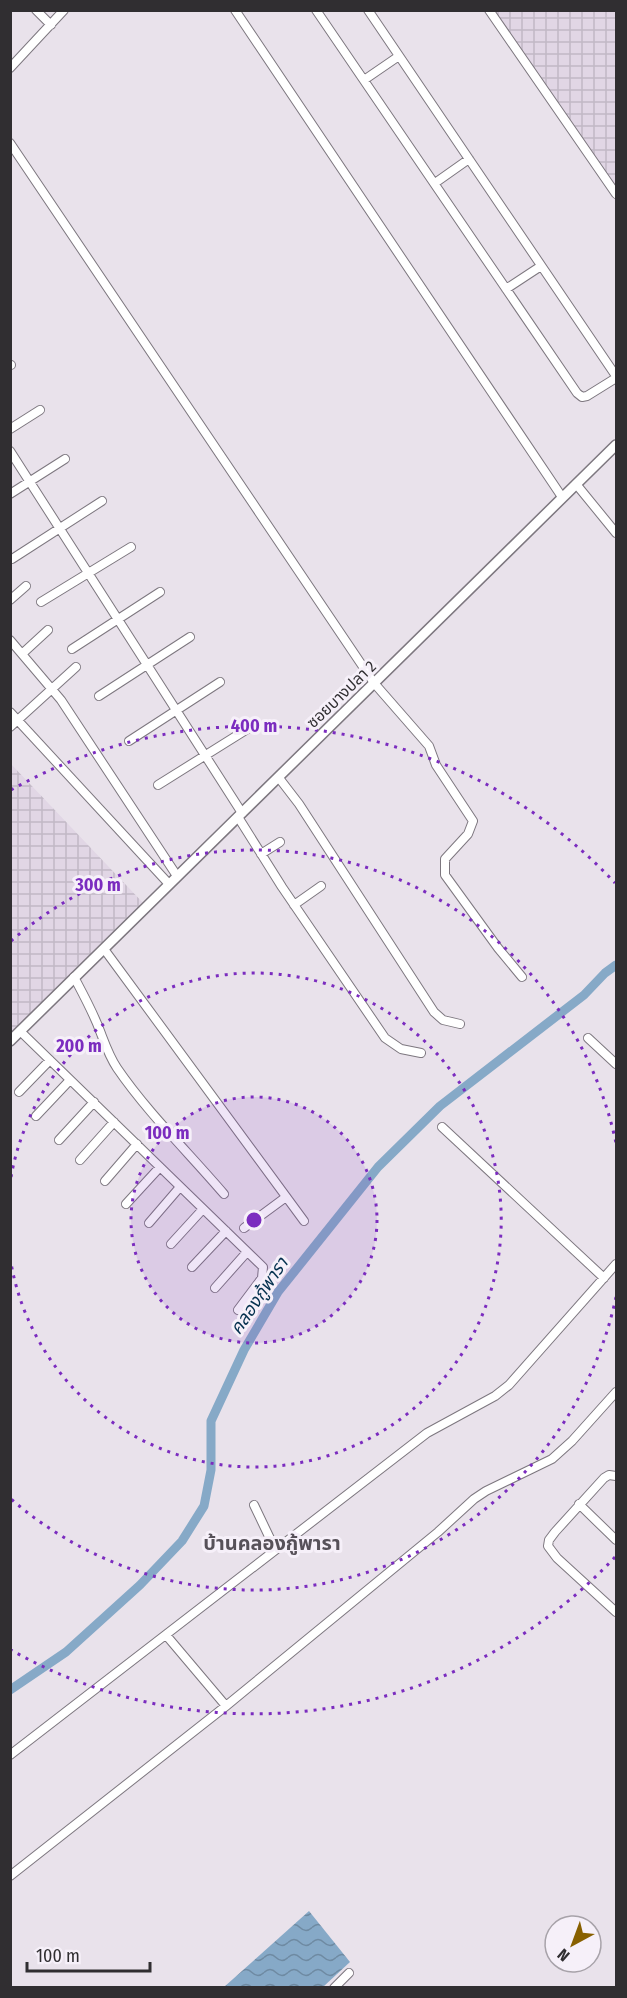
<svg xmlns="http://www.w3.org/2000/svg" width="627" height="1998" font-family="'Fira Sans Condensed','Noto Sans Thai',sans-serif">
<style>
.industrial{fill:url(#industrial-grid)}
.water{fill:url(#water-waves)}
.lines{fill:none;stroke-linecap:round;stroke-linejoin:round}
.canal{stroke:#86a9c7;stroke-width:9}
.minor-casing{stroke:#7d777f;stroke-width:10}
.tertiary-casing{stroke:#7d777f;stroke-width:12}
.minor{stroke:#fff;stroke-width:8}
.tertiary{stroke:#fff;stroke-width:9}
.ring{fill:none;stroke:#7b2cbf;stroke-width:3;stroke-dasharray:3 6}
.labels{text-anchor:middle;stroke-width:6;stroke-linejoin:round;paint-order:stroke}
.street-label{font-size:16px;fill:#302e31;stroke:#f6f0f9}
.water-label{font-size:18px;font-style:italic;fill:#04304e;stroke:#f6f0f9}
.quarter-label{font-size:20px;font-weight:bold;fill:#575159;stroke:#f6f0f9}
.centre{fill:#7b2cbf;stroke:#f6f0f9;stroke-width:3}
.ring-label{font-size:18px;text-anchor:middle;font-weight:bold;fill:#7b2cbf;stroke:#f6f0f9;stroke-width:6;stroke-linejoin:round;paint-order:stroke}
</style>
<defs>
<pattern id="industrial-grid" width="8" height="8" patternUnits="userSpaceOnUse" patternTransform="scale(1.5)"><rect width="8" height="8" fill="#e1d6e5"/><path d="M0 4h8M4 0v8" fill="none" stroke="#c1b8c5"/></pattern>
<pattern id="water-waves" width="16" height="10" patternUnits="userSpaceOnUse" patternTransform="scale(1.5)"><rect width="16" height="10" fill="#86a9c7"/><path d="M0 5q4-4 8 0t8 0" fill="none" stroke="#6e8aa2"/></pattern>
</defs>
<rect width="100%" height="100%" fill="#e9e2eb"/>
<path class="industrial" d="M488,11H616V198Z
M11,764L146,906L11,1041Z"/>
<path class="water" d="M309,1911L350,1962L323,1987H224Z"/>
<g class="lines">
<path class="canal" d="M10,1690L66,1652L140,1585L182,1541L204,1506L211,1470V1421L244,1350L278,1292L378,1167L440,1106L584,995L605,973L616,965"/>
<g class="minor-casing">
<path id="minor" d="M36,10L51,25
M235,10L562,497
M316,10L577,393L582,397L587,396L616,378
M368,10L616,376
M489,10L616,194
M10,68L64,10
M364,80L399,56
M10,143L374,683L429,746L436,765L473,821L468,834L445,859V875L498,948L522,977
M435,183L469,159
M506,289L541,266
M10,365H11
M10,429L40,410
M10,451L242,813
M576,484L616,533
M10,494L65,459
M12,559L102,501
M10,600L26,586
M41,602L131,547
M10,640L61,700L177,876
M72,649L160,592
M23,653L48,630
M99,696L190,637
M10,712L169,884
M10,727L76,667
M129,741L220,682
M279,778L299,804L434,1012L443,1020L460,1024
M158,785L249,728
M238,817L282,887L385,1038L401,1049L421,1053
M261,854L280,842
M294,905L321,886
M104,949L304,1221
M74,977C83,994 93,1012 100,1031C105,1044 109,1056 117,1068C147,1112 189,1153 224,1194
M20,1031L263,1267L262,1278L238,1310
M588,1038L616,1064
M19,1092L50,1060
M36,1116L70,1080
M442,1127L604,1278
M59,1140L94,1102
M80,1160L114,1122
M105,1181L137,1144
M126,1204L160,1167
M149,1223L180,1187
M244,1228L286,1197
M171,1244L203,1209
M192,1267L226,1231
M215,1288L247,1252
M616,1476L609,1475L604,1478L555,1532L549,1540L548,1546L557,1558L616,1612
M579,1504L616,1540
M254,1505L275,1549
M166,1635L226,1706
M10,1755L427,1433L495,1396L509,1385L616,1264
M10,1876L226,1706L438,1532L474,1499L486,1491L552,1459L572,1441L616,1392
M334,1988L349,1973"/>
</g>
<g class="tertiary-casing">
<path id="tertiary" d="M10,1041L616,445"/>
</g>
<use href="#minor" class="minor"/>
<use href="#tertiary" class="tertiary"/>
</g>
<circle cx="254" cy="1220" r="123" fill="#7b2cbf" fill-opacity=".12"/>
<g class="ring">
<circle cx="254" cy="1220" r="123"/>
<path d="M11 1177A247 247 0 1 1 11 1263"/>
<path d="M616 1297A370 370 0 0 1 11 1499M11 941A370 370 0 0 1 616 1143"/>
<path d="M615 1557A494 494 0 0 1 11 1650M11 790A494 494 0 0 1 615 883"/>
</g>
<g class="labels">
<g class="street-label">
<text transform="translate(341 694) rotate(-44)" y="6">ซอยบางปลา 2</text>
</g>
<g class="water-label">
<text transform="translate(259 1296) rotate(-56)" y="6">คลองกู้พารา</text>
</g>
<g class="quarter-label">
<text x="272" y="1550">บ้านคลองกู้พารา</text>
</g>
</g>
<circle cx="254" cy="1220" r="9" class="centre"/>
<g class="ring-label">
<text x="254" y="732">400 m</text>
<text x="98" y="891">300 m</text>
<text x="79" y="1052">200 m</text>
<text x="167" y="1139">100 m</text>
</g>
<rect width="627" height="1998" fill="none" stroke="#302e31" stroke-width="24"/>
<g transform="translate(573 1944) rotate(221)"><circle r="28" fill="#f6f0f9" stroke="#a7a2a9" stroke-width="1.5"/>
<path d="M0-4.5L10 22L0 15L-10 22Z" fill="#886000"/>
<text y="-9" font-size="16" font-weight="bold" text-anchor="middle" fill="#302e31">N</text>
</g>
<path d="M27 1962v9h123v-9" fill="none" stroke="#302e31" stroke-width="3"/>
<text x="36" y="1962" font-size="18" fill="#302e31" stroke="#f6f0f9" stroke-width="4.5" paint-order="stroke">100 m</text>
</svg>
